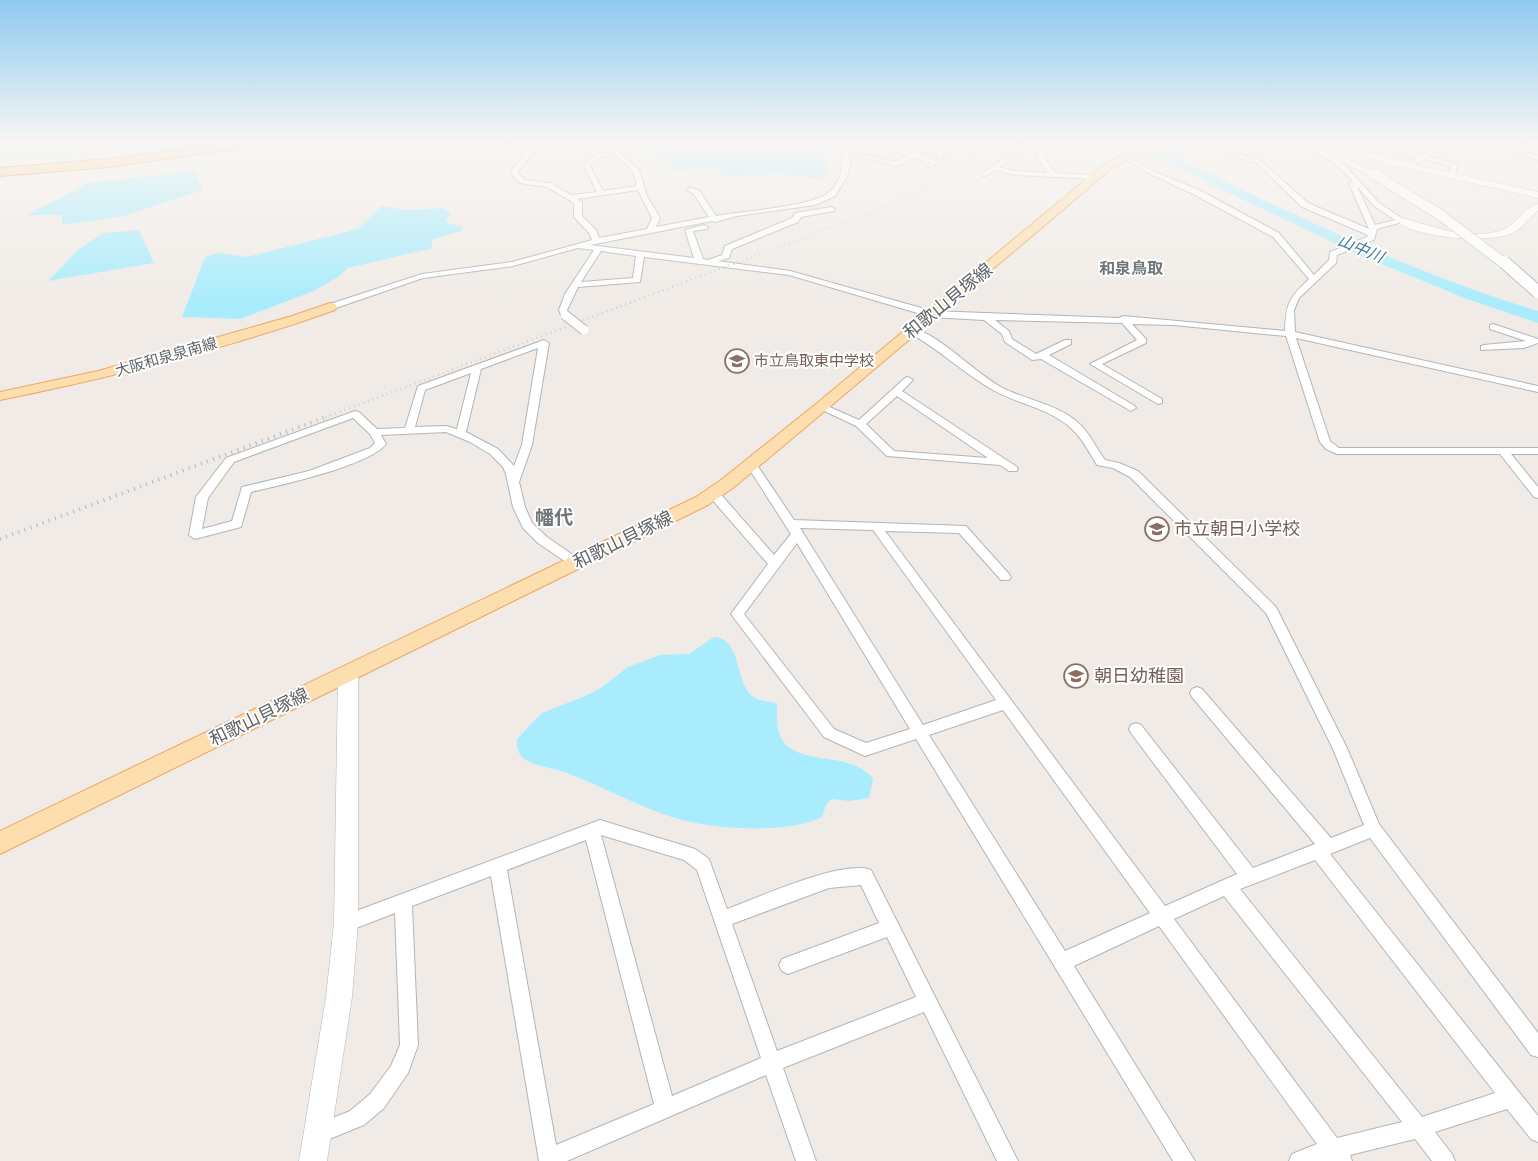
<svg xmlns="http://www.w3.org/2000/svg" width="1538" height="1161" font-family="'PT Sans Narrow','Noto Sans JP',sans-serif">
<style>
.green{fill:#cbe6c4}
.water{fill:#a9ecfd}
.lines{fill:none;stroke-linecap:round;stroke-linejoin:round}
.river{fill:#a9ecfd;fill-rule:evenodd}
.street-casing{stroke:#b1b5b8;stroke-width:2}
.secondary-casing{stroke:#b2b7ba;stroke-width:1}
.primary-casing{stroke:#efa660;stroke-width:2}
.highway-casing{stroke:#f17205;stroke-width:2}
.street{fill:#fff;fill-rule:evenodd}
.secondary{fill:#fff;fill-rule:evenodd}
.primary{fill:#fddeae;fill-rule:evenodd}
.highway{fill:#fbc892;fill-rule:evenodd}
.rail-far2{stroke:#b4b5b6;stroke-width:2;stroke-dasharray:0.5 4;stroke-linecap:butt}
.rail-far1{stroke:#b4b5b6;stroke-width:2.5;stroke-dasharray:0.5 4.5;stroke-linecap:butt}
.rail{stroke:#b4b5b6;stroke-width:4;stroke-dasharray:1 5.5;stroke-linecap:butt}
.street-bridge-casing{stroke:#b1b5b8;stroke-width:11;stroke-linecap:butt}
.secondary-bridge-far1-casing{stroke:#b2b7ba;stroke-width:11;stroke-linecap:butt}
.secondary-bridge-casing{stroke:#b2b7ba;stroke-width:14;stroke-linecap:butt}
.street-bridge{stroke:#fff;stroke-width:9}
.secondary-bridge-far1{stroke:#fff;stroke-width:10}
.secondary-bridge{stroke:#fff;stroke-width:12}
.labels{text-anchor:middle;stroke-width:4;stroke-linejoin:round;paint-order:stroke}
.far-street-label{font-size:15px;fill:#5e6366;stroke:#fff}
.far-education-label{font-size:15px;fill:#785e54;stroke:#fff;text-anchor:start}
.far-water-label{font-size:16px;font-style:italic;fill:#3c7c96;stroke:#fff}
.far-neighbourhood-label{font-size:16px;font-weight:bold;fill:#6f7678;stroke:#fff}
.street-label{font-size:18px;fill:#5e6366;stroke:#fff}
.education-label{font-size:18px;fill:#785e54;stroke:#fff;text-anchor:start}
.neighbourhood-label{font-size:19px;font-weight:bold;fill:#6f7678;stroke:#fff}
</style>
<rect width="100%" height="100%" fill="#f0ebe6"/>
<path class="green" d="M0,142H186L0,162Z"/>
<path class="water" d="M631,142H821L828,171L823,179L778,174L731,176L723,175L718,169L700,168L678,172L653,151Z
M196,171L202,190L125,216L62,225V215H27L89,183Z
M381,206L407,210L443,208L451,213L445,222L463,227L461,231L431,240L433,248L348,268L338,277L316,290L240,319L182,317L205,257L218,253L247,257L358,229Z
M139,230L154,263L48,281L78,250L103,233Z
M714,637C744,638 733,688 757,699C762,701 771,702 777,703C777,714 776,728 781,738C798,768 850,749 873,779L869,798L850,801L832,799L826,805L822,817C795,831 739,830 708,825C657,819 610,788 561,771C549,767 532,766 522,757C517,751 517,747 517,739L542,713L583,697L601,688L628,667L660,655L689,654Z"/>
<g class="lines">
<path class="river" d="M1128,142H1145C1272,204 1402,270 1538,311V323L1467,299L1362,256L1216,187Z"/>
<g class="street-casing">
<path id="street" d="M536,142H542L517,173L525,180L551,183L571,195L597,192L584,166L594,155L618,151L639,170L647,196L660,218L656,227L709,217L693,193L686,190L690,188L699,190L716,216C741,211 813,207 829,192C845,179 843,160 841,142H847L850,162L848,175L835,196L815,205L737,216L715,222L712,221L590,245L694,258L685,230L704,225L708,227L707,229L693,231L703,259L708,260L722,255L725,246L792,218L795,213L831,207L835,209L834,211L801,217L798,222L732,249L729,258L718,261L790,271L932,311L1119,318L1123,316L1285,331C1286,303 1289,298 1309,279L1273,237L1193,194L1146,172L1097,142H1104L1150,170L1199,190L1279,233L1314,275L1329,260L1330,252L1367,237L1368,235L1302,207L1257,163L1232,156L1224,142H1230L1237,154L1261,161L1308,203L1369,229L1349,183L1353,181L1332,161L1295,142H1303L1342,162L1379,203L1406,221L1377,229L1374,240L1337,255L1336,263L1299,298L1294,310L1295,332L1538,386V392L1296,338L1330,441L1339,448H1538V454H1511L1538,487V498L1534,497L1500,454H1337L1326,449L1320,442L1286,336L1174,325L1132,324L1146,339V343L1102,364L1162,399V403L1158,404L1090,364L1137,340L1122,323L995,320L1009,331L1012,339L1036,354L1065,340H1071V344L1049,355L1135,406L1136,408L1131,411L1041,359L1032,360L1005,342L1002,334L984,320L931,317L789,275L644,257L640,282L578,287L567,310L569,315L562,317L559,310L565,294L594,250L578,248L513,266L423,278L333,309H327V305L422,274L512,262L592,240L589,233L574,217V203L547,187L520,183L511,173L514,167ZM615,154L633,171L637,186L603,191L590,166L598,158ZM1357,186L1374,206L1395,220L1375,225ZM638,190L652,218L647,229L599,238L596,230L582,216V202L577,199ZM601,251L636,256L633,278L581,282Z
M935,142H942L931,149L948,154L939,159L936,157L939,154L926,151L918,155L938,161V163L930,168L927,166L931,163L913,158L896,166L858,156L861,154L895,162L906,156L865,145L868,143L911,154Z
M1365,142H1374L1422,154L1427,150L1410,142H1418L1434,149V151L1428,156L1457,164L1455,176L1452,178L1449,176L1451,166L1424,159L1411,167H1407V165L1417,157Z
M1491,142H1499L1538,156V160Z
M1026,143L1050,149V151L1043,156L1055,173L1095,175L1098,177L1095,179L1015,175L995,170L986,176H982V174ZM1027,147L1043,151L1036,156L1048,173L1015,171L999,167Z
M1493,324L1538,339V343L1524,348L1481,350V346L1484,345L1526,341L1490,329V325Z
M911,327C943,337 971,370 1001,387C1025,400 1053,403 1075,420C1088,430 1095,446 1105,460L1119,463L1138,471L1276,607L1347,748L1379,824L1538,1033V1057L1531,1055L1370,838L1330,854L1538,1116V1142L1531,1139L1507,1109L1435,1132L1452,1154L1455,1161H1432L1415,1139L1350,1155L1352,1161H1289L1292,1154L1317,1144L1159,926L1074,966L1195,1161H1173L916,739L865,756L824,737L731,614L768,564L709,496L707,493L709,490H717L774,555L791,534L746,464L747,462H755L794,520L966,526L1009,574L1011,577L1009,580H1001L959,533L885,531L1165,906L1237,874L1131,733L1129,729L1131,725L1136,723L1141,725L1253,868L1315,844L1192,697L1190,693L1192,689L1197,687L1202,689L1331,838L1364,825L1333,749L1266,613L1130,477L1113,468L1097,465C1090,454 1084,441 1074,431C1052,408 1019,405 993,390C963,373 938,348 908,332V328ZM800,528L873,530L996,700L923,725ZM797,543L910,729L866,743L834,729L744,614ZM1003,710L1150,913L1065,951L929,735ZM1315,860L1495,1093L1422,1117L1240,889ZM1224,896L1402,1122L1337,1138L1174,919Z
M544,340L549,343L532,445L519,482L525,507L532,523L547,537L580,560L582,563L580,566H572L538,543L523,528L513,507L506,474L503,467L490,454L470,442L446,432L381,435L386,444C369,466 280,485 251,492L241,527L195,539L189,535L196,497L226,458L355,411L359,412L377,429L405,428L418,386ZM538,348L522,445L514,466L498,449L466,432L481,369ZM471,373L457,429L446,426L415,427L425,390ZM353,418L370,434L375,443L370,448L309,471L242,487L232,521L202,529L208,498L234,462Z
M908,377L913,380L902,391L1017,467L1018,469L1017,471H1009L1000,465L887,456L856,426L816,407L821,404L825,405L859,420L905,378ZM897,396L988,458L894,451L866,424Z
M600,820L695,849L709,859L727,909C757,898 843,859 871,870L1018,1161H997L924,1012L783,1068L816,1161H796L766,1075L567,1161H539L491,876L412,906L418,1045L408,1073L384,1108L364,1125L317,1144L310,1141L307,1134L310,1127L350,1111L370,1094L391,1066L400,1045L395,913L346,932L340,929L337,923L340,917ZM601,835L684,860L697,870L761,1058L672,1096ZM586,840L654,1104L556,1145L507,870ZM861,885L879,923L782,959L779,965L782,971L788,974L887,937L916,997L777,1051L732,924L829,888Z"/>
</g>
<g class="secondary-casing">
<path id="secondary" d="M1175,142H1191L1176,147L1171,144Z
M1303,142H1313L1379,174L1371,176Z
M1324,142H1337L1394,160L1538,192V198L1389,164Z
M1538,204V211C1528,217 1523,229 1512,233C1490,244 1414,238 1397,221L1402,218C1433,226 1472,243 1504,229C1518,223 1523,208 1538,204Z
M348,666L355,668L358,674V923L352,997L327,1161H299L326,997L334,923L338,674L341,668Z"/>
</g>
<g class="primary-casing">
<path id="primary" d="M1174,142L1181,144L1134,156L1111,169L826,410L733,488L708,505L0,854V831L696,497L721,480L816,404L1103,165L1128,152Z
M330,303L335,304L337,307L335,310C226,349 113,377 0,400V392L98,371L292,316Z"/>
</g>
<g class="highway-casing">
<path id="highway" d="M239,142H268L262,145L108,167L0,176V168L108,159Z"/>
</g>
<use href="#street" class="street"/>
<use href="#secondary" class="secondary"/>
<use href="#primary" class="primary"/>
<use href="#highway" class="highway"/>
<path class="rail-far2" d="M734,264C768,251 801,239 834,226C889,206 945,186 986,142"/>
<path class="rail-far1" d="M326,417L738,262"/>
<path class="rail" d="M0,539L329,416"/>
<g class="street-bridge-casing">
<path id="street-bridge" d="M565,315L584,330"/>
</g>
<g class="secondary-bridge-far1-casing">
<path id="secondary-bridge-far1" d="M1374,174L1439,214L1505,264"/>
</g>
<g class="secondary-bridge-casing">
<path id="secondary-bridge" d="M1504,262L1538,292"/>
</g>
<use href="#street-bridge" class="street-bridge"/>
<use href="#secondary-bridge-far1" class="secondary-bridge-far1"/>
<use href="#secondary-bridge" class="secondary-bridge"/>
</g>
<linearGradient id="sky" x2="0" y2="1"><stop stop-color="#8fcaf0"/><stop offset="0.47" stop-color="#f8f6f4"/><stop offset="1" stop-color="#f8f6f4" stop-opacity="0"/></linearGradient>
<rect width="1538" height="304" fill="url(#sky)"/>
<defs>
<g id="school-ring" transform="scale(1.25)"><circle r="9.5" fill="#fff" stroke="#8d6e63" stroke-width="1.5"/><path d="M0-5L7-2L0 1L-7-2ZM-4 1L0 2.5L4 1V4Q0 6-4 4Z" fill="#8d6e63"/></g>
</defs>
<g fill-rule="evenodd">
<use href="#school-ring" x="737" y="361"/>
<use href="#school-ring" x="1157" y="529"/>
<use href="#school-ring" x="1076" y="676"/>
</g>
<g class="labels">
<g class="far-street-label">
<text transform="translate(166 357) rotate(-16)" y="5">大阪和泉泉南線</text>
</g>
<g class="far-education-label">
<text x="754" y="366">市立鳥取東中学校</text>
</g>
<g class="far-water-label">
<text transform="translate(1361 248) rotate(23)" y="6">山中川</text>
</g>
<g class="far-neighbourhood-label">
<text x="1131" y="274">和泉鳥取</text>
</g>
<g class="street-label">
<text transform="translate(948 301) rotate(-39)" y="6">和歌山貝塚線</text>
<text transform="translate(623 540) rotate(-26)" y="6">和歌山貝塚線</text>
<text transform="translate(259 717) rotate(-26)" y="6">和歌山貝塚線</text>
</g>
<g class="education-label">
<text x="1174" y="535">市立朝日小学校</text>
<text x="1094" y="682">朝日幼稚園</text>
</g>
<g class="neighbourhood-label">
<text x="554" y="524">幡代</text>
</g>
</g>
</svg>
